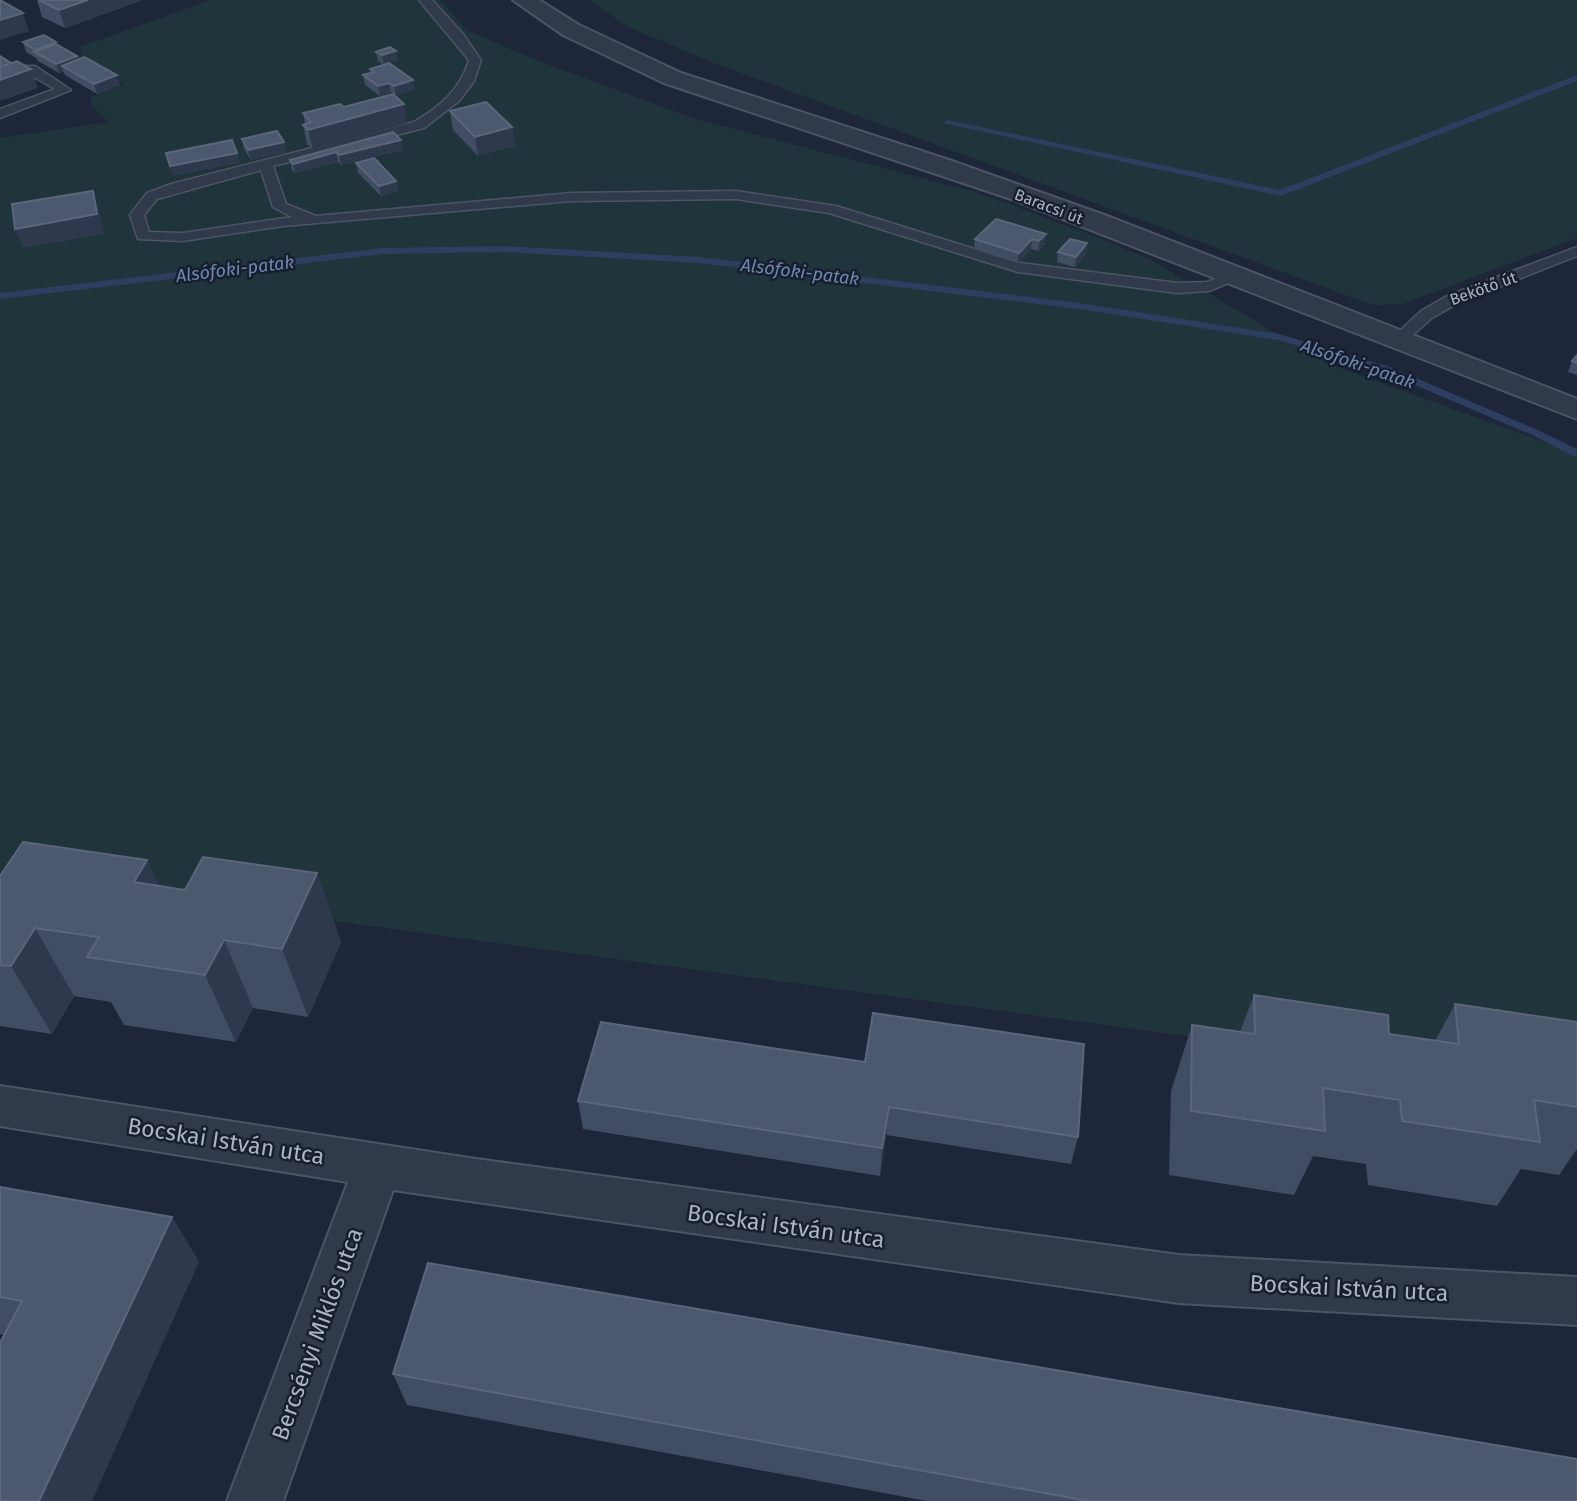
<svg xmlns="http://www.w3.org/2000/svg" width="1577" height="1501" font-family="'Fira Sans',sans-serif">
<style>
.green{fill:#20353b}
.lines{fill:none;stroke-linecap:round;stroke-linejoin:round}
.stream{fill:#2d3e60;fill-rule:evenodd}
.service-casing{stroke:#4c5465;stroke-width:3}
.minor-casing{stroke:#4c5465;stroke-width:4}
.tertiary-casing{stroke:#4c5465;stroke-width:4}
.service{fill:#313a4a;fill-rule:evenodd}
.minor{fill:#313a4a;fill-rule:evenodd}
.tertiary{fill:#313a4a;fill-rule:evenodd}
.wall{fill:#414d62}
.shaded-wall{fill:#2e394d}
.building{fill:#4c586d;stroke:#5b667b;stroke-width:2}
.labels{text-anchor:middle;stroke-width:5;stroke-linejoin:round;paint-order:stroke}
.far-street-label{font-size:16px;fill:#abb4c7;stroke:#171f2e}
.far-water-label{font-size:18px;font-style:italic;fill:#7087b2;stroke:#171f2e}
.near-street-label{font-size:23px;fill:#abb4c7;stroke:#171f2e}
</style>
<rect width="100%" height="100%" fill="#1e2739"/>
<path class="green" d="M211,0H440L467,30L528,57L692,118L975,192L1097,237L1147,258L1329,364L1577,454V1092L1543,1084L0,876V138L109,122L91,105V97L123,84L84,62L80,47Z
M589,0H1577V238L1403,304L1373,305L719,65L628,27Z"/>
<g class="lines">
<path class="stream" d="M1577,75V81L1281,196L943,123L947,120L1280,190Z
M503,246L699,257L1079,303L1279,334L1390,367L1540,431L1577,449V458L1532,435L1382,371L1278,340L1079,309L699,263L503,252L383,254L0,299V293L383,248Z"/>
<g class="service-casing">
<path id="service" d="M419,0H432L463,34L481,60L474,81L459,101L424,128L273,166L286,204L316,216L572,193L736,191L836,206L1020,263L1177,283L1207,282L1237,271L1245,276L1209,291L1177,293L1018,272L829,213L736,199L572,201L283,226L183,241L138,239L130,215L147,193L171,184L414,122C440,107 460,90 469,60ZM261,170L273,207L292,217L183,233L149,232L144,215L157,199Z
M25,66H35L71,90L0,118V109L55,89L25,72Z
M1577,247V256L1458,303L1432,318L1404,343L1398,345L1390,340L1421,311L1447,296Z"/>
</g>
<g class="minor-casing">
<path id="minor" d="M0,1086L476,1159L1179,1255L1577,1277V1325L1179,1303L393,1190L283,1501H227L348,1182L0,1126Z"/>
</g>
<g class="tertiary-casing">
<path id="tertiary" d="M513,0H539L579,25L681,73L949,160L1110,217L1577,399V419L1011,199L664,83L563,35Z"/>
</g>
<use href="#service" class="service"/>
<use href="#minor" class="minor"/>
<use href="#tertiary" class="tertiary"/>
</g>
<path class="wall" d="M37,0H143L65,28L42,17Z
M23,42H56V44L77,56L79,59L120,85L97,94L65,75L63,71L59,73L38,61L36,58L26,52Z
M376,52L398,60L384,65L415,89L396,95L391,92L380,96L365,85L363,75L371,73L370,69L384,65L378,61Z
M344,107L407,123L313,149L307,144L303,125L305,124L303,113Z
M450,111L512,127L515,146L478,156L453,130Z
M242,139L286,152L251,160L244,149Z
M401,140L402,150L341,165L338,162L295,173L292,170L290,160Z
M356,163L396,181L398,191L381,196L358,173Z
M996,219L1045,244L1038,251L1031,249L1017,263L974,249L975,239Z
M1087,243L1086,253L1075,267L1057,262L1058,252Z
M1577,355V375L1568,372L1572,361Z
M147,860L159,886L185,890L317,873L341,942L308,1017L253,1008L236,1042L124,1025L111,1002L74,996L52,1034L0,1026V876Z
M1254,995L1389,1034L1435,1041L1455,1004L1577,1022V1149L1559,1175L1521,1169L1497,1206L1368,1185L1366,1164L1313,1156L1294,1195L1169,1175L1171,1091L1192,1025L1240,1032Z
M865,1062L1078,1137L1071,1164L886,1135L880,1176L583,1129L578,1101Z
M0,1187L172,1217L199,1262L4,1335L0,1334Z
M393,1374L1577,1501H927L407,1405Z"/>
<path class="shaded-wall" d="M88,0H143L65,28L59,10Z
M23,13L29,31L0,40V20Z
M396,51L398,60L384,65L382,55Z
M77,56L80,65L62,66L63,71L59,73L56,64Z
M31,69L38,88L0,101V70Z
M117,75L120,85L97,94L94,84Z
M413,80L415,89L396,95L394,86Z
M389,83L391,92L380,96L378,86Z
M404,104L407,123L313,149L308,130Z
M512,127L515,146L478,156L475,137Z
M401,140L402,150L341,165L339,155Z
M284,142L286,152L251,160L248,150Z
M336,152L338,162L295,173L293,164Z
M237,153L240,163L173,176L170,166Z
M396,181L398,191L381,196L379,186Z
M93,191L99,210L104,234L23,248L15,229Z
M1046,234L1045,244L1038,251L1039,241Z
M1032,239L1031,249L1017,263L1019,253Z
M1087,243L1086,253L1075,267L1076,257Z
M147,860L179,929L134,882Z
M317,873L341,942L308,1017L282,949Z
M35,928L74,996L52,1034L11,966Z
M224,940L253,1008L236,1042L205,975Z
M889,1107L886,1135L880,1176L882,1148Z
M172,1217L199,1262L92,1501H39Z"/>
<path class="building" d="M0,0L23,13L0,20Z
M39,0H88L59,10Z
M44,35L56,42L35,50L23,42Z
M56,44L77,56L56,64L34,52Z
M390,47L396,51L382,55L376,52Z
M0,56L11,63L0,67Z
M84,57L117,75L94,84L62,66Z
M17,61L31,69L0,80V67Z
M389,63L413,80L394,86L389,83L378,86L363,75L374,72L370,69Z
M393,94L404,104L308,130L303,125L311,122L303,113L340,104L344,107Z
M486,102L512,127L475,137L450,111Z
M277,131L284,142L248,150L242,139Z
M393,132L401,140L339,155L336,152L293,164L290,160Z
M232,140L237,153L170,166L166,153Z
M374,158L396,181L379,186L356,163Z
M93,191L97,214L15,229L12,204Z
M996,219L1046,234L1039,241L1032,239L1019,253L975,239Z
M1070,239L1087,243L1076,257L1058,252Z
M1577,355V363L1572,361Z
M23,842L147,860L134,882L185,890L203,857L317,873L282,949L224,940L205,975L87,957L99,937L35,928L11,966L0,965V876Z
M1254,995L1388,1015L1389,1034L1459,1044L1455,1004L1577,1022V1107L1534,1100L1540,1142L1402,1121L1400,1100L1323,1088L1325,1131L1191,1111L1192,1025L1255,1034Z
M873,1013L1084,1044L1078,1137L889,1107L882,1148L578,1101L601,1022L865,1062Z
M0,1187L172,1217L39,1501H0V1343L22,1301L0,1297Z
M428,1263L1577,1459V1501H1088L393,1374Z"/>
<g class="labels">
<g class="far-street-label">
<text transform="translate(1049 206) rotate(21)" y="6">Baracsi út</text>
<text transform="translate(1483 288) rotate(-20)" y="6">Bekötő út</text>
</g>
<g class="far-water-label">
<text transform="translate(235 269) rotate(-7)" y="6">Alsófoki-patak</text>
<text transform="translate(800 272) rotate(7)" y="6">Alsófoki-patak</text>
<text transform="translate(1358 364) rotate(19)" y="6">Alsófoki-patak</text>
</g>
<g class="near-street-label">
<text transform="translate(226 1141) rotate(9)" y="8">Bocskai István utca</text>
<text transform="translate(786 1226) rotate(8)" y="8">Bocskai István utca</text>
<text transform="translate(1349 1288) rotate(3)" y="8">Bocskai István utca</text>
<text transform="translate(317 1334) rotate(-70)" y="8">Bercsényi Miklós utca</text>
</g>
</g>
</svg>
